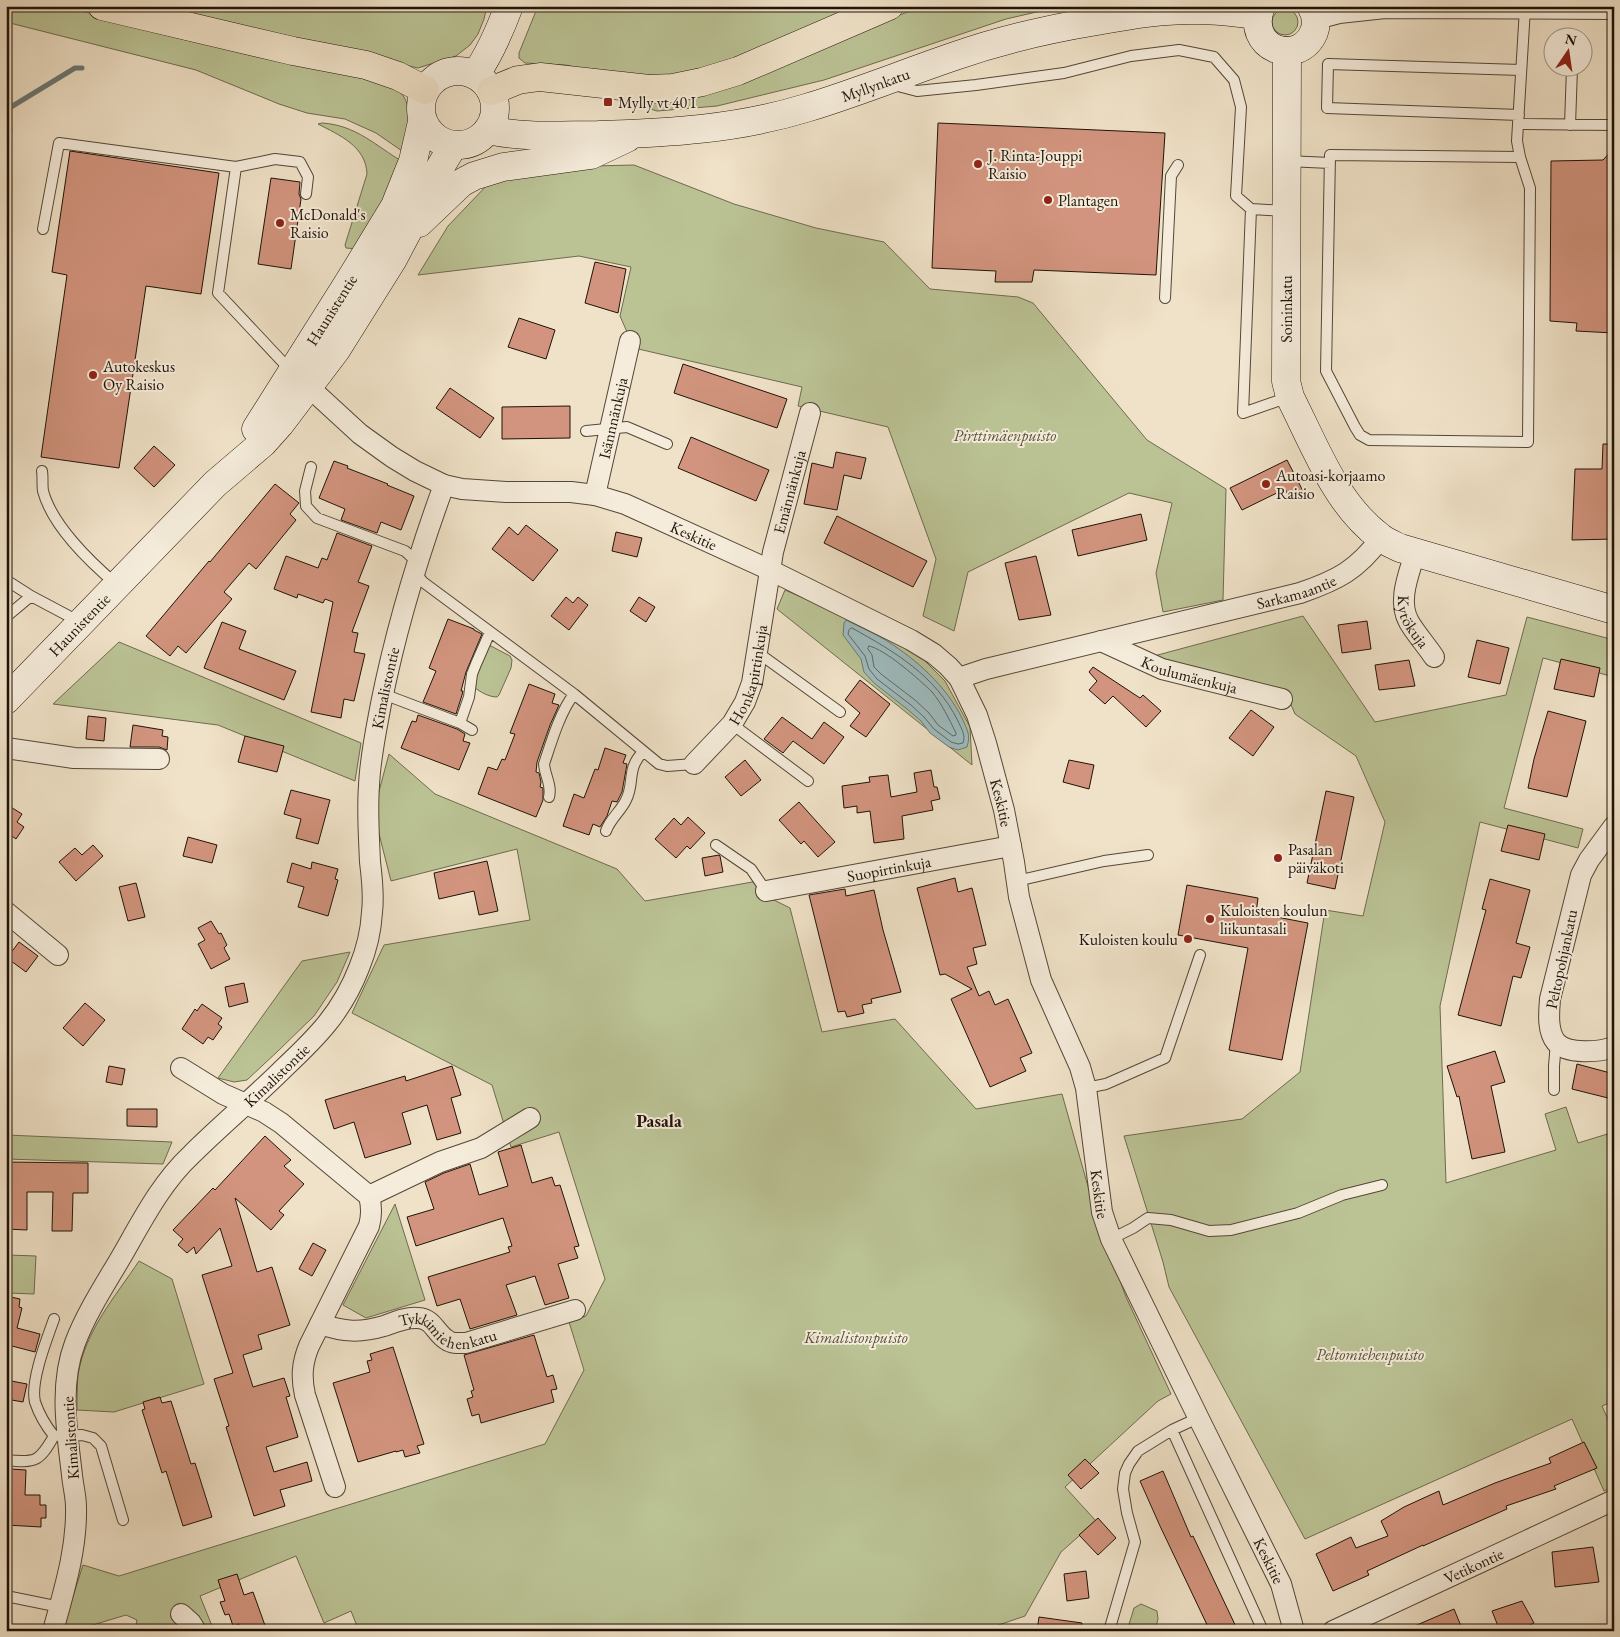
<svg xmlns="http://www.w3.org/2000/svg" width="1620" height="1637" font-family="'EB Garamond',serif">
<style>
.green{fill:#bbc395;stroke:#6d6b4e}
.water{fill:#9ebcbf;stroke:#6b7875}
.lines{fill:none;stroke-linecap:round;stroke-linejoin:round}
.shore{stroke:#5e6863;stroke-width:1}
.stream{stroke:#6b7875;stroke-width:5}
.building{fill:#d2947e;stroke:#1f1307}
.lane-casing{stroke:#534737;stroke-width:12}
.street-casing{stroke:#534737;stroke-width:22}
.secondary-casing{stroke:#1f1307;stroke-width:29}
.highway-casing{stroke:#1f1307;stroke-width:29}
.lane{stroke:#f5ecdb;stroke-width:10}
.street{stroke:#f5ecdb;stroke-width:20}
.secondary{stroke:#f5ecdb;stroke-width:28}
.highway{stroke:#f0e2c8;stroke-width:28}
.poi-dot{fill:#8f2418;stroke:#f5ecdb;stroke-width:2}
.labels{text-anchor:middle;stroke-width:4;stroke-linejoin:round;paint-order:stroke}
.street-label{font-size:16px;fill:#1f1307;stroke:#f5ecdb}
.poi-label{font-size:16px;fill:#1f1307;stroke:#f5ecdb;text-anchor:start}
.park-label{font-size:16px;font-style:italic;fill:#565139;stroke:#f5ecdb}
.neighbourhood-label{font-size:18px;font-weight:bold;fill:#1f1307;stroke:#f5ecdb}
</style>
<rect width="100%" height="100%" fill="#f0e2c8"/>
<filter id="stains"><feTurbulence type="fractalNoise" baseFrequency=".004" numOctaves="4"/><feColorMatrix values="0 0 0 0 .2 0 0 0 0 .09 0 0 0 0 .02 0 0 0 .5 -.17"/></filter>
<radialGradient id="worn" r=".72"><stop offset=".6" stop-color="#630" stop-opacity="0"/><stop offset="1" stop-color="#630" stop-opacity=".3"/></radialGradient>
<path class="green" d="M6,6H59L373,78C380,81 388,84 395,88C416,101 408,132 405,153L376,133L345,119L307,113L279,104L196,70L6,22Z
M147,6H487L484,19L478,34L470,45L456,56L418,68Z
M538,6H857L783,39L709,68L667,76L599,73L566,65L525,63L519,58V53Z
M924,6H1063L1006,19L824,80L717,106L657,111L641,106L640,102L642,100L867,27Z
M1272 22a13 13 0 1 1 26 0a13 13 0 1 1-26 0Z
M322,123C356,125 376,146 403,162L359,249L346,248L345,245L367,174C366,146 339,135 318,124Z
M634,165L734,204L816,228L884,242L930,289L1018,297L1033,303L1147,440L1226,489L1223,600L1163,612L1156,573L1172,503L1129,493L968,572L954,631L923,616L936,559L888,427L798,406L802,387L634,348L620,316L631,267L579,256L418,275L448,226L489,183L552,167Z
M785,590L845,616L915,651L945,681L970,727L972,765L777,609Z
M1303,616L1375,722L1506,695L1527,617L1614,640V677L1543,658L1504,808L1583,829L1578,848L1480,822L1440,1006L1446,1183L1556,1150L1545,1114L1566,1107L1578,1143L1614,1132V1401L1602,1406L1614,1433V1486L1604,1491L1572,1419L1305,1539L1169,1287L1163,1262L1124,1136L1242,1119L1300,1072L1325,910L1363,916L1385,822L1356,756L1295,714L1286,693L1154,656Z
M119,642L361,743L355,781L218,725L53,704Z
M491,646L510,656L512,660L511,668L499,695L497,697C489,697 480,692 474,687L476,670L487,647Z
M389,754L435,794L617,869L645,901L758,881L760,893L790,908L822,1032L895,1019L976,1109L1062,1094L1096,1215L1126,1297L1171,1394L1158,1401L1065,1487L1096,1521L1061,1552L1025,1616L981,1631H359L351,1611L324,1623L296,1556L200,1596L214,1631H135L137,1620L126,1615L73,1631H62L83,1565L119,1576L545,1444L584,1370L569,1322L586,1316L605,1279L559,1132L511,1147L492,1085L352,1013L384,945L530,920L517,849L391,881L378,830V795Z
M350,952L337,982L314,1016L278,1051L247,1080L234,1082L218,1078L302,961Z
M6,1135L172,1142L163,1164L6,1159Z
M395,1204L425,1300L366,1318L343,1305Z
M8,1255L36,1256L34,1294L8,1293L6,1295V1257Z
M139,1261L172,1279L204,1384L114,1412L77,1410C77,1399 77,1387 78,1375C85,1331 115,1297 139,1261Z
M1141,1604L1157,1611L1158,1619L1155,1631H1127L1134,1608Z"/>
<path class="water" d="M846,620C860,627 874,633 887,641C917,660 946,686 962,718C967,730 971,734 967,747L958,750L949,747L930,733L921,721L907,709L874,683L864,672L861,659L843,635L844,623Z"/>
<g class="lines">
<path class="shore" d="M852,628C895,652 935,675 958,721C961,728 966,735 963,743L958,744L951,742L934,729L924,717L911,705L877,679L869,669L865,656L848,634L849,630Z
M869,646C885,649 920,680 932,692C942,704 949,719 956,733V735L953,736L938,725L929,713L915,700L881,674L874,667L872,655L868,649Z"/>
<path class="stream" d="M6,110L75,68H82
M6,129L10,130"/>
</g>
<path class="building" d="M938,123L1165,133L1156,275L1034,270L1032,282H995L996,271L932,268Z
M1614,148V333L1576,331L1577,323L1550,321L1551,161L1603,160Z
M70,151L219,173L201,294L146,286L119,468L41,457L67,275L52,272Z
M271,178L300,182L299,194L301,199L291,269L258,264Z
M595,262L626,269L618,313L585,303Z
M519,318L555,330L546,359L508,347Z
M683,364L787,399L777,428L674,393Z
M450,388L494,418L480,438L436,408Z
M570,406V438L502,439V407Z
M691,437L769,470L756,501L678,468Z
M1603,444H1614V539L1572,540L1575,469H1602Z
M154,446L175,465L154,487L134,468Z
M836,452L866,458L861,479L844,475L837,510L804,504L812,463L833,468Z
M1287,460L1304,493L1290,500L1285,489L1242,510L1230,488Z
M334,461L348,466L347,468L388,484L387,485L414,496L401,530L381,522L377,533L341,520L345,509L319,498Z
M275,484L299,503L290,514L296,520L256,569L249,563L224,592L232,599L186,653L178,646L170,656L146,636L209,561L210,562Z
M1141,514L1147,540L1078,556L1072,530Z
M837,516L927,561L913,587L824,543Z
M526,525L558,550L533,581L492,549L509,527L518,535Z
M616,532L642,538L637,557L612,551Z
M337,533L372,546L358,582L369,586L352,632L358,633L354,652L365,654L354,701L344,699L341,718L311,712L333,602L325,599L323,603L298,594L297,598L274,589L286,556L318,568L322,558L327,560Z
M1036,556L1051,615L1019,620L1005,563Z
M566,597L573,603L578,597L588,605L569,630L551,616Z
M639,597L655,607L646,622L630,611Z
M448,619L474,629V630L482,634L466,672L461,691H463L462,695L456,714L423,702L436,671L429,668Z
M1367,621L1371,649L1342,653L1338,625Z
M222,622L246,631L239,649L296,671L284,700L204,668Z
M1477,640L1509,648L1500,684L1468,677Z
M1561,659L1600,668L1594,697L1554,689Z
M1409,660L1415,686L1379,690L1375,665Z
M1093,667L1140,698L1143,695L1161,711L1146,727L1113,696L1105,704L1089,690L1097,681L1089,672Z
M860,680L890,704L866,737L850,726L860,713L845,700Z
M529,684L555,694L552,703L559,705L550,725L537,762L536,772L539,773L541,782L540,787L543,788V800L536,817L478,794L488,767L497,770L502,759L505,760L515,734L510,733Z
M1251,710L1274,727L1253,756L1229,738Z
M1548,711L1586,721L1567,797L1528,788L1534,759Z
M418,715L457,729L465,734L463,741L470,743L459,770L401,748L412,721L416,722Z
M88,716L106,718L104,741L86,739Z
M782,717L812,739L824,722L844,737L824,764L793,741L783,753L764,739Z
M133,725L163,730L162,736L168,737L167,750L159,747H130Z
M245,736L284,746L277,772L238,762Z
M605,748L626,755L623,763L627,764L622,792L617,802L612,801L607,816L600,827L593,824L589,835L563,826L574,794L584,798L595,769L598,770Z
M745,760L761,780L741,796L725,777Z
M1069,760L1094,765L1089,789L1063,782Z
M931,770L934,787H937L940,799L931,801L933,810L902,816L904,839L874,843L870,811L857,813V806L844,808L842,786L870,782L869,777L888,775L891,797L917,792L914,773Z
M291,790L330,800L318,844L296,838L301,819L284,814Z
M1326,791L1354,797L1335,889L1307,883Z
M799,802L835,842L818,857L804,841L801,844L779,820Z
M6,804L22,814L17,822L24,827L16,839L9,834L6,838Z
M688,817L705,833L690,849L687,846L676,858L655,839L674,818L681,825Z
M1508,825L1545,834L1539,860L1501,851Z
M188,837L217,845L212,863L183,856Z
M93,845L103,856L76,881L59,862L75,848L82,855Z
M719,855L720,856L723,872L705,876L702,858Z
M487,861L498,911L479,915L474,891L439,899L434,873Z
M312,862L338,869L335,879L338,880L328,916L298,907L304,887L287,882L292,863L311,869Z
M955,878L958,892L972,888L986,945L973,948L977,964L967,967L979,996L989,991L995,1005L1008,999L1032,1053L1020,1058L1026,1071L990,1087L951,999L972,989L945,974L940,975L917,888Z
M1490,879L1530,890L1516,943L1530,947L1521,978L1513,976L1501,1026L1458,1015L1486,910L1482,909Z
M136,883L145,917L128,921L119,887Z
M1187,885L1258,898L1256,913L1308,923L1282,1060L1229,1050L1248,948L1178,935Z
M845,889L846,896L874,890L883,930L901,992L871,999L872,1003L862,1005L864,1013L847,1017L845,1011L838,1012L809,895Z
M211,921L219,934L221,933L227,945L224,948L230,959L211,969L198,944L205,940L198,928Z
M19,942L38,956L26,972L7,958Z
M244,983L248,1002L229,1007L225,987Z
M85,1003L105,1020L83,1046L63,1028Z
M202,1004L222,1018L218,1024L222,1027L213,1040L208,1037L203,1044L182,1029L195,1009L197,1011Z
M1495,1051L1505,1082L1491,1086L1505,1152L1472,1159L1459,1096L1457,1097L1447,1066Z
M1577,1064L1614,1074V1082L1608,1098L1572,1089Z
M109,1066L125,1069L122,1085L106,1082Z
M452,1066L461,1095L451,1098L461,1133L437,1140L427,1105L402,1113L411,1144L365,1158L354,1122L334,1129L325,1100L405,1076L406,1081Z
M127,1109H157V1127L127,1126Z
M265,1136L291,1160L284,1166L304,1184L279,1211L284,1215L271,1230L235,1198L257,1272L272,1267L290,1325L258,1335L262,1349L243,1355L253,1387L284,1378L290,1396L286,1397L298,1437L266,1447L274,1472L307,1462L312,1481L280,1490L285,1506L254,1516L226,1427L229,1426L214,1379L233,1373L202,1275L232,1266L220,1228L196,1254L194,1247L187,1253L178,1245L183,1239L173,1230L213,1188L215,1190Z
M521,1145L532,1183L552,1177L555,1186L560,1185L566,1204L579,1246L574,1247L578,1258L558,1264L569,1298L545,1305L535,1276L506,1285L517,1315L470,1329L460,1299L437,1306L428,1277L510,1252L508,1247L512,1246L503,1218L416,1246L407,1217L434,1209L425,1182L444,1173L470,1164L479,1195L508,1186L498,1152Z
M6,1162L88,1163V1193H73L72,1231H52L53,1192H27V1230L6,1229Z
M313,1243L326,1250L312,1276L299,1269Z
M6,1296L20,1299L19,1307L22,1308L17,1328L40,1334L35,1352L12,1346L11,1350H6Z
M534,1335L547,1377L553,1375L557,1389L551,1390L554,1402L481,1423L479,1414L472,1416L467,1399L473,1397L471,1391L474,1390L464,1355Z
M393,1347L424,1444L417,1446L420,1453L405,1457L403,1450L396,1452V1451L358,1462L333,1383L370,1372L367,1361L372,1360L370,1354Z
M6,1380L27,1384L23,1402L6,1399Z
M160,1397L162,1403L171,1401L191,1464L195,1463L212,1517L183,1526L166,1471L162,1473L142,1410L145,1409L143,1402Z
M1584,1442L1597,1468L1554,1486L1556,1489L1506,1506L1507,1509L1423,1546V1545L1367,1571L1369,1575L1333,1591L1316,1554L1351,1537L1356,1548L1388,1536L1381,1521L1404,1507L1439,1491L1443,1505L1495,1483L1551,1463L1549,1458Z
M1085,1459L1099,1473L1081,1489L1068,1475Z
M11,1469L26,1470L25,1495H40V1505H46V1518H41V1527L6,1525V1494H10Z
M1163,1471L1191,1537L1193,1536L1238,1631H1210L1160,1526L1140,1481Z
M1098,1518L1116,1538L1098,1555L1079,1535Z
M1593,1547L1599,1582L1555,1587L1552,1552Z
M1086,1571L1089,1598L1067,1601L1064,1574Z
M237,1574L244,1595L253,1592L267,1631H242L239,1624L233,1626L229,1614L225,1615L220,1602L225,1601L218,1580Z
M1522,1601L1534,1623L1516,1631H1500L1492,1611Z
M1454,1609L1463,1631H1403Z
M1039,1617L1082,1623L1081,1631H1037Z"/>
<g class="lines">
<g class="lane-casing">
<path id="lane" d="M894,85L917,91L976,85L1064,73L1131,56L1179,50L1214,57L1234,80L1241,107L1236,196L1251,209L1286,211
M1519,115L1327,108L1328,64L1521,70
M1518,124L1614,125
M1570,125L1572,68
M1520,157L1330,155L1326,371L1355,427L1360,435L1369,440L1528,442L1530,188L1520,157L1517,141L1525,8
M1287,161L1330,163
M236,167L275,159L300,162L308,177L306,194
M1251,209L1243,413L1289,397
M43,229L59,143L236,167L218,293L292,372
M1165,298L1171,176L1178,165
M586,431L627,427L667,444
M311,467L305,491L306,506L317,518L405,551L417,562
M42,471C43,477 42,485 43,491C52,525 90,562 116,584
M415,572L423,582L574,694L659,764L667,766L694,764
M6,580L31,596L80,622
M6,617L31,596
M757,652L840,712
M383,694L460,723
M732,724L808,781
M472,730L460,723L469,697L472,674L476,664L490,632
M549,797C552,785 545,776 544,764C551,743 560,712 574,694
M606,831C610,819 621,811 626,800C635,783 626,769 643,752
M716,845L751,869L766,891
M1017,881L1104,861L1148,855
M1086,1088L1106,1084L1165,1058L1200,955
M1554,1090V1066L1556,1042
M1111,1239L1133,1228L1148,1218L1171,1220L1209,1231L1231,1230L1298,1213L1342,1195L1382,1185
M1172,1430L1263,1631
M54,1436C46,1426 39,1414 35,1402C30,1381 47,1339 54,1319
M6,1460C36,1463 39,1462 54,1436L82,1435L93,1438L101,1446L123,1520
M6,1596L60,1607
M1109,1631L1135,1542L1127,1513L1123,1489L1125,1473L1129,1464L1138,1451L1172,1430L1198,1418"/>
</g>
<g class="street-casing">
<g id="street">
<path d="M1316,19L1339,13L1385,8L1614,9"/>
<path id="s1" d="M299,378L360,434L392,457L415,471L444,485L462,489L506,492H571L595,495L625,504L770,570L911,640L934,654L948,666L959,678L977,715L986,743L1004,810L1014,862L1019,897L1041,980L1080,1067L1086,1088L1102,1212L1111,1239L1203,1427L1281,1584L1294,1631"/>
<path id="s2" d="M595,495L630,341"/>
<path id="s3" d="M1415,553C1409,574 1397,601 1409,622C1416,634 1426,645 1434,657"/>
<path id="s4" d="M1101,641L1162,669L1282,699"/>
<path id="s5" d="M959,678L986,669L1300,593C1338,580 1357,570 1381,538"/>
<path d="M6,748L74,758L159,759"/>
<path id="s6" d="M694,764L732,724L745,702L752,683L773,552L810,413"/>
<path d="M1614,826L1589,860L1581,875L1550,999C1549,1012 1547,1031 1556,1042C1567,1055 1600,1052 1614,1047"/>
<path id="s7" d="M766,891L1011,846"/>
<path d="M6,912L58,955"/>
<path d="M181,1068L223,1094L264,1112L281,1123L369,1196C372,1207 372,1215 369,1226L309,1346C302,1363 301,1377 305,1395L335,1487"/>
<path d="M369,1196L440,1162L481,1148L530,1118"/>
<path id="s8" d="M320,1324C344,1332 360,1333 384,1326C395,1322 406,1317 418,1318C434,1319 435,1333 447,1340C452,1344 460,1343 466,1343L575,1310"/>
<path d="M181,1614L191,1623L196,1631"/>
<path id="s9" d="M53,1631C64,1590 77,1550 76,1507C76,1496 73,1486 72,1475C67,1432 59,1385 75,1343C86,1314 104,1286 120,1259C141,1223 160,1184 191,1155C221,1125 254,1098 284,1068C317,1037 342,1012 359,968C366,951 371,931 372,912C374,896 372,878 370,862C369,836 367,811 369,786C370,758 376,731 381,704C396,629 418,556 444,485"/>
<path id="s10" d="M1333,1631L1614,1500"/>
</g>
</g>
<g class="secondary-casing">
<g id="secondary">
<path d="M1261,6C1244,49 1299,68 1314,32C1317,24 1316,14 1311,6"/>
<path d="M1287,51L1286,381L1290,397C1315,446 1335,503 1380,537C1386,542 1394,545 1400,548L1614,610"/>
<circle cx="458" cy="108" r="37"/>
<path d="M475,75C490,54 500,30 509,6"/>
<path id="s11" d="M488,130C525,138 561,135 598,135C669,133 738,129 806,108C856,93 905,73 955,56C1001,40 1048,29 1097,21C1130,15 1165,9 1199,10C1218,10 1238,13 1258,15"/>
<path d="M419,223L461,183L474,176L503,167L591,155L627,138"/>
<path id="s12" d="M256,429L350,280L395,206L413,161L422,122"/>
<path id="s13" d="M6,700L215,484L263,443L280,424L336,350L393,259L413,221L433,179L453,146"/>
</g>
</g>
<g class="highway-casing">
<path id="highway" d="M102,6L293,51L366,65L398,76L425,90
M491,91L518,80L540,77L649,89L673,88L702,82L738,71L889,6"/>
</g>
<use href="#lane" class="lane"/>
<use href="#street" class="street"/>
<use href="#secondary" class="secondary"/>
<use href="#highway" class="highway"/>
</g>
<g class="poi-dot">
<rect x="603" y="97" width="10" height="10" rx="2.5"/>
<circle cx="978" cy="164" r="5"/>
<circle cx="1048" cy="200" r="5"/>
<circle cx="280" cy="223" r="5"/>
<circle cx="93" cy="375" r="5"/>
<circle cx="1266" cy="484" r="5"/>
<circle cx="1278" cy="858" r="5"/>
<circle cx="1210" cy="919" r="5"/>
<circle cx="1188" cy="939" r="5"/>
</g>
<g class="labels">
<g class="street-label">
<text dy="6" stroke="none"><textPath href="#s11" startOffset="394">Myllynkatu</textPath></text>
<text dy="6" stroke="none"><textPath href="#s12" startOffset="141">Haunistentie</textPath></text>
<text transform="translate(1286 309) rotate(-90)" y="6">Soininkatu</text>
<text dy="6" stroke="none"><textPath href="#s2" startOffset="79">Isännnänkuja</textPath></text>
<text dy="6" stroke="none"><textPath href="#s6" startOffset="296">Emännänkuja</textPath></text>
<text dy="6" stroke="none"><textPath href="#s1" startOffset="440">Keskitie</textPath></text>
<text dy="6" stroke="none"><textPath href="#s5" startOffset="348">Sarkamaantie</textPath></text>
<text dy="6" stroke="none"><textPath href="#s3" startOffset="72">Kytökuja</textPath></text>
<text dy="6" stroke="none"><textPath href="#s13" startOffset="105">Haunistentie</textPath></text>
<text dy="6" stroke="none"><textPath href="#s6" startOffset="108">Honkapirtinkuja</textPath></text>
<text dy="6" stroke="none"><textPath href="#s4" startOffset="95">Koulumäenkuja</textPath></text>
<text dy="6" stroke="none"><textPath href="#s9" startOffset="1051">Kimalistontie</textPath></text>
<text dy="6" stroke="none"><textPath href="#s1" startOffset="875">Keskitie</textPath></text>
<text dy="6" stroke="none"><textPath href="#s7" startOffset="125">Suopirtinkuja</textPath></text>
<text transform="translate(1561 959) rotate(-78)" y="6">Peltopohjankatu</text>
<text dy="6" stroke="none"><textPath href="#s9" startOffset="631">Kimalistontie</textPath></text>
<text dy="6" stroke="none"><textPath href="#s1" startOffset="1281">Keskitie</textPath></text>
<text dy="6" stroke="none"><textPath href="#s8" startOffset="135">Tykkimiehenkatu</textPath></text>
<text transform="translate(70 1438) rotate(-94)" y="6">Kimalistontie</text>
<text dy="6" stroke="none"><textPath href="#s1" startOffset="1686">Keskitie</textPath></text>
<text dy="6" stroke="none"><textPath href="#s10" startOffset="155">Vetikontie</textPath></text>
</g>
<g class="poi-label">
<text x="618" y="108">Mylly vt 40 I</text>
<text x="988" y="161">J. Rinta-Jouppi<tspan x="988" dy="18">Raisio</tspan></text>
<text x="1058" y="206">Plantagen</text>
<text x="290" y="220">McDonald's<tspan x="290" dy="18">Raisio</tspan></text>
<text x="103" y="372">Autokeskus<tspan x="103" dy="18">Oy Raisio</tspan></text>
<text x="1276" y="481">Autoasi-korjaamo<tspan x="1276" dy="18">Raisio</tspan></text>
<text x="1288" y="855">Pasalan<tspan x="1288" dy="18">päiväkoti</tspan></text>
<text x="1220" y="916">Kuloisten koulun<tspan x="1220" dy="18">liikuntasali</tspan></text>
<text x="1178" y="945" text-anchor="end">Kuloisten koulu</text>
</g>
<g class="park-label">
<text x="1005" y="441">Pirttimäenpuisto</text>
<text x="856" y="1343">Kimalistonpuisto</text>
<text x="1370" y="1360">Peltomiehenpuisto</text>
</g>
<g class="neighbourhood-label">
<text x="659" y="1127">Pasala</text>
</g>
</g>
<rect width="1620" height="1637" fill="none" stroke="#f0e2c8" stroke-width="25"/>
<rect x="8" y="8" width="1605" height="1622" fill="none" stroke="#1f1307" stroke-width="2.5"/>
<rect x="12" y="12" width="1595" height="1612" fill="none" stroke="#1f1307"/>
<g transform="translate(1568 52) rotate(13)"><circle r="24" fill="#f5ecdb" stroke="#9f9586"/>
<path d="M0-4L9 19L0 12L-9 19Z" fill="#8f2418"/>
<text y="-8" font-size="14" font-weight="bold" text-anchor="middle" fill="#1f1307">N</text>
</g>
<rect width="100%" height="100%" filter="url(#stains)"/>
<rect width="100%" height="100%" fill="url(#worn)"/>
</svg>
